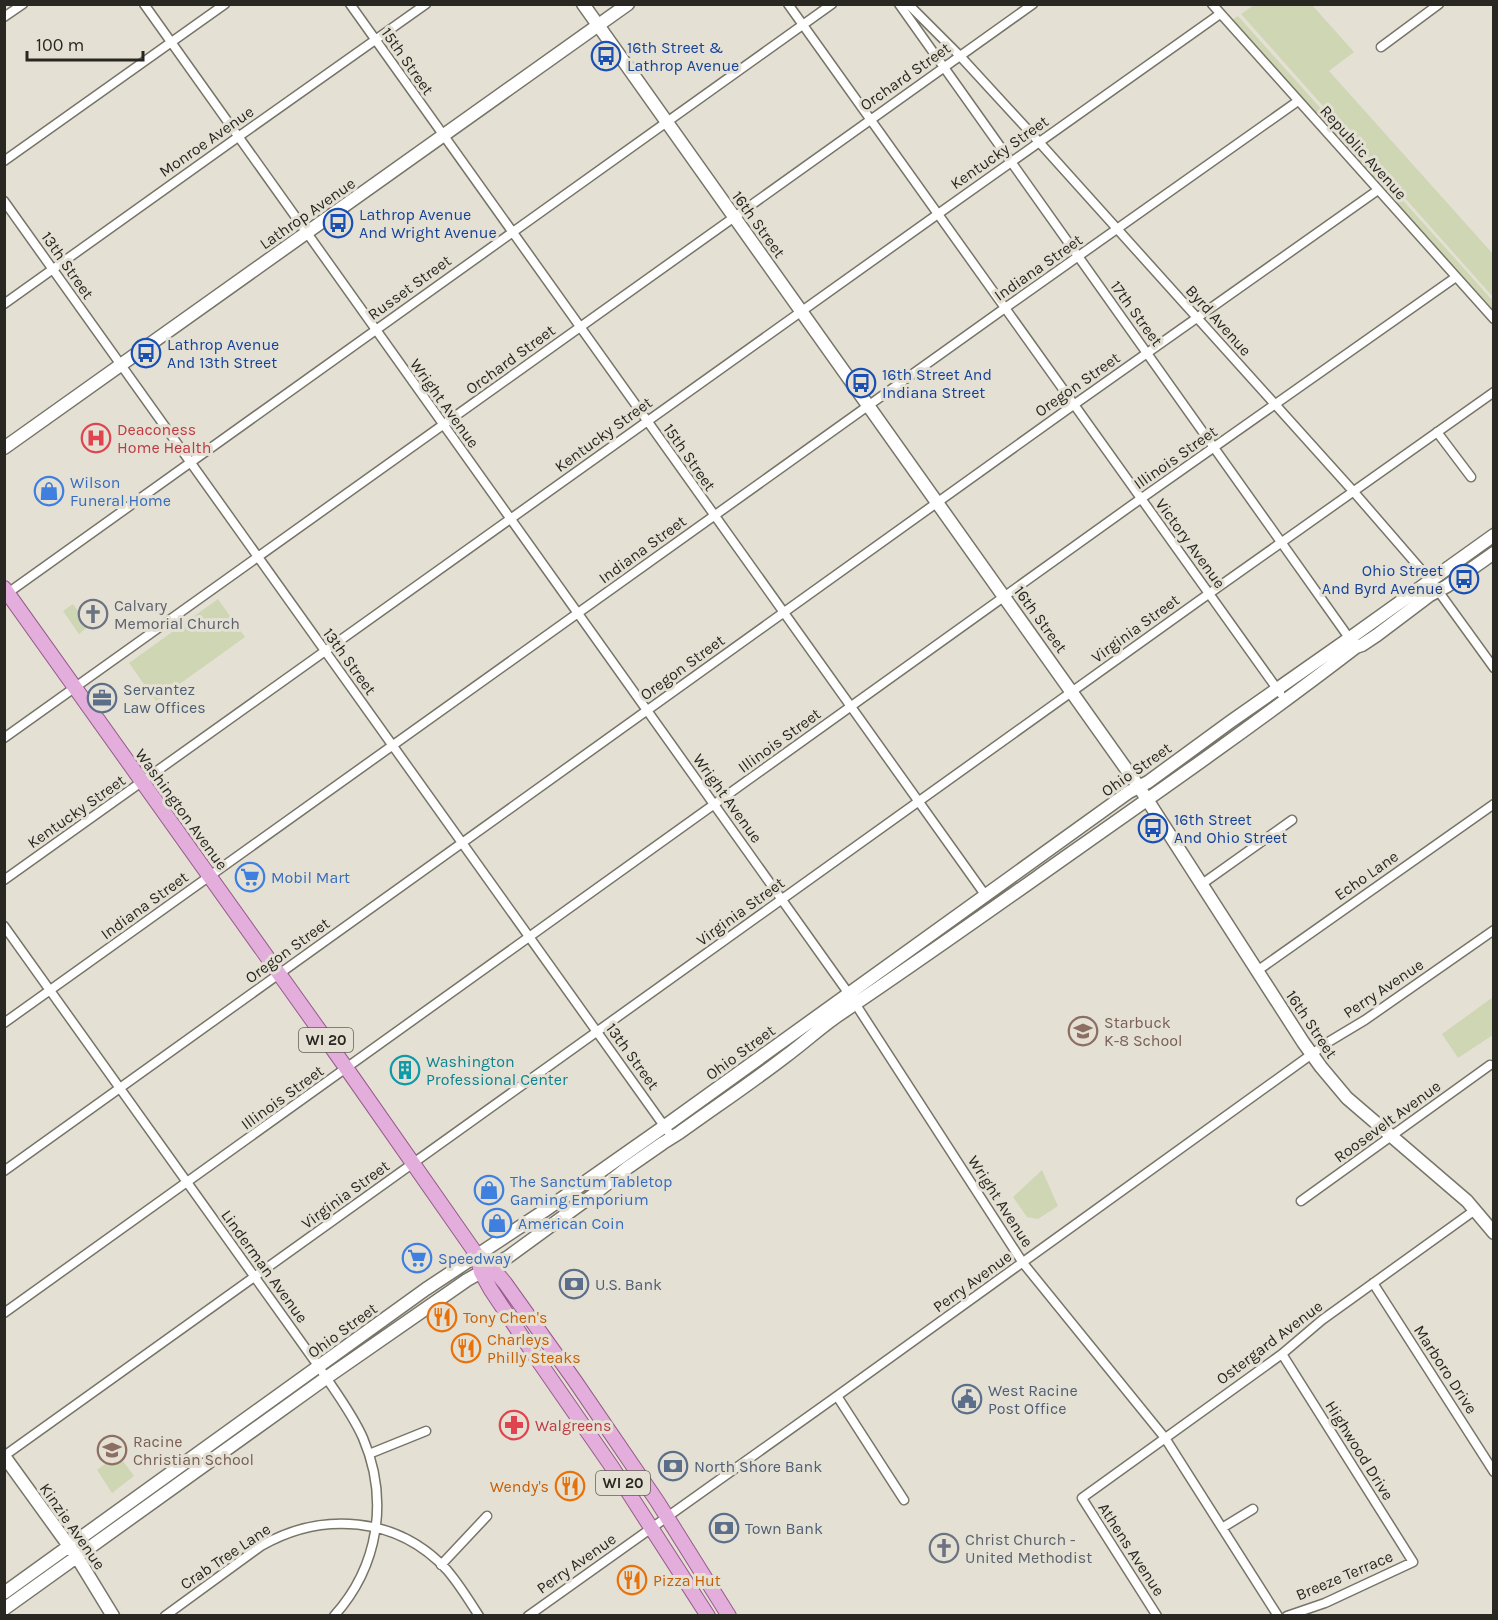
<svg xmlns="http://www.w3.org/2000/svg" width="1498" height="1620" font-family="Karla,sans-serif">
<style>
.green{fill:#cfd6b4}
.lines{fill:none;stroke-linecap:round;stroke-linejoin:round}
.street-casing{stroke:#777468;stroke-width:11}
.secondary-casing{stroke:#777468;stroke-width:15}
.primary-casing{stroke:#965c8b;stroke-width:16}
.street{stroke:#fff;stroke-width:8}
.secondary{stroke:#fff;stroke-width:12}
.primary{stroke:#e3aedb;stroke-width:14}
.labels{text-anchor:middle;stroke-width:6;stroke-linejoin:round;paint-order:stroke}
.shield{fill:#e4e1d4;stroke:#605f57;stroke-width:1.5}
.shield-label{font-size:15px;font-weight:bold;fill:#282722}
.transit-label{font-size:16px;fill:#164399;stroke:#e4e1d4;text-anchor:start}
.street-label{font-size:16px;fill:#282722;stroke:#e4e1d4}
.health-label{font-size:16px;fill:#be3a42;stroke:#e4e1d4;text-anchor:start}
.shop-label{font-size:16px;fill:#366cbe;stroke:#e4e1d4;text-anchor:start}
.worship-label{font-size:16px;fill:#5b616d;stroke:#e4e1d4;text-anchor:start}
.service-label{font-size:16px;fill:#4e5e75;stroke:#e4e1d4;text-anchor:start}
.education-label{font-size:16px;fill:#785e54;stroke:#e4e1d4;text-anchor:start}
.culture-label{font-size:16px;fill:#0d838f;stroke:#e4e1d4;text-anchor:start}
.food-label{font-size:16px;fill:#c56008;stroke:#e4e1d4;text-anchor:start}
</style>
<rect width="100%" height="100%" fill="#e4e1d4"/>
<path class="green" d="M1254,5H1312L1354,52L1329,71L1493,254V297L1241,14Z
M1238,16L1493,301V311L1232,20Z
M218,599L245,637L156,701L129,663Z
M73,604L89,626L79,634L63,611Z
M1493,997V1035L1458,1058L1442,1034Z
M1042,1170L1058,1206L1038,1219L1027,1217L1013,1197Z
M113,1454H118L134,1476L112,1493L97,1470L105,1464V1460Z"/>
<g class="lines">
<g class="street-casing">
<path id="street" d="M144,4L849,994L1023,1263L1165,1438L1278,1616
M350,4L986,896
M788,4L1280,693
M899,4L1352,642
M908,4L960,56L1039,142L1353,491L1431,581L1494,668
M1212,4L1494,319
M4,17L23,4
M1381,47L1439,4
M4,161L225,4
M4,201L672,1137
M4,304L238,137L426,4
M1437,432L1471,477
M5,595L832,4
M4,738L1033,4
M4,880L938,214L1220,14
M1202,884L1292,820
M4,926L319,1367C334,1390 352,1413 363,1438C389,1499 379,1566 334,1616
M1257,971L1494,804
M4,1023L1005,308L1298,101
M4,1171L1065,411L1378,190
M1301,1201L1490,1065
M1373,1283L1494,1472
M4,1313L1132,505L1456,277
M1282,1354L1413,1562L1325,1603L1287,1616
M837,1396L904,1500
M369,1454L426,1431
M4,1456L1200,600L1494,392
M1222,1528L1253,1509
M441,1565L487,1516
M165,1616L261,1546C322,1511 397,1516 447,1570C459,1584 469,1600 479,1616
M528,1616L837,1396L1330,1041L1365,1020L1494,930
M1157,1616L1082,1498L1282,1354L1322,1320L1475,1210"/>
</g>
<g class="secondary-casing">
<path id="secondary" d="M583,4L1139,787L1303,1042L1321,1067L1347,1098L1467,1201L1494,1233
M4,448L628,4
M4,1456L77,1557L113,1616
M4,1593L426,1289L544,1211L665,1126L1129,792L1148,782L1230,722L1350,638L1494,535
M4,1609L326,1378L467,1280L508,1257L593,1195L627,1168L663,1143L679,1133C715,1107 751,1083 786,1056C805,1042 823,1025 843,1012C922,959 999,904 1077,849C1171,783 1265,717 1356,647L1362,645L1377,635L1430,595L1447,586L1494,553"/>
</g>
<g class="primary-casing">
<path id="primary" d="M4,588L347,1069L477,1255L491,1266L505,1283L575,1381L657,1501L729,1616
M477,1255L481,1272L491,1290L533,1353L612,1467L708,1616"/>
</g>
<use href="#street" class="street"/>
<use href="#secondary" class="secondary"/>
<use href="#primary" class="primary"/>
</g>
<defs>
<g id="bus-ring" transform="scale(1.5)"><circle r="9.5" fill="#e4e1d4" stroke="#1a4fb4" stroke-width="1.5"/><path d="M-5-6H5V4H4V6H2V4H-2V6H-4V4H-5ZM-3.5-4V0h7V-4ZM-3.5 1.2v1.5H-2V1.2ZM2 1.2v1.5H3.5V1.2Z" fill="#1a4fb4"/></g>
<g id="hospital-ring" transform="scale(1.5)"><circle r="9.5" fill="#e4e1d4" stroke="#e0444e" stroke-width="1.5"/><path d="M-5-5h3v3.5h4V-5h3V5h-3V1.5h-4V5h-3Z" fill="#e0444e"/></g>
<g id="shop-ring" transform="scale(1.5)"><circle r="9.5" fill="#e4e1d4" stroke="#3f7fe0" stroke-width="1.5"/><path d="M-5-2.5h2.3a2.7 3.5 0 0 1 5.4 0H5L5.5 6h-11ZM-1.5-2.5h3a1.5 2.3 0 0 0-3 0Z" fill="#3f7fe0"/></g>
<g id="church-ring" transform="scale(1.5)"><circle r="9.5" fill="#e4e1d4" stroke="#6b7280" stroke-width="1.5"/><path d="M-1.2-6h2.4v3.5h3.3v2.4h-3.3V6h-2.4V-.1h-3.3v-2.4h3.3Z" fill="#6b7280"/></g>
<g id="office-ring" transform="scale(1.5)"><circle r="9.5" fill="#e4e1d4" stroke="#5c6f8a" stroke-width="1.5"/><path d="M-6-3h4V-5.5h4V-3h4V5H-6ZM-1-4.5V-3h2v-1.5ZM-6 0V1H6V0Z" fill="#5c6f8a"/></g>
<g id="supermarket-ring" transform="scale(1.5)"><circle r="9.5" fill="#e4e1d4" stroke="#3f7fe0" stroke-width="1.5"/><path d="M-6-5.5h2.5l.6 2H6L4.5 2H-2.5L-4.4-4H-6ZM-1.5 3.2a1.3 1.3 0 1 0 .1 0ZM3 3.2a1.3 1.3 0 1 0 .1 0Z" fill="#3f7fe0"/></g>
<g id="school-ring" transform="scale(1.5)"><circle r="9.5" fill="#e4e1d4" stroke="#8d6e63" stroke-width="1.5"/><path d="M0-5L7-2L0 1L-7-2ZM-4 1L0 2.5L4 1V4Q0 6-4 4Z" fill="#8d6e63"/></g>
<g id="building-ring" transform="scale(1.5)"><circle r="9.5" fill="#e4e1d4" stroke="#0f9aa8" stroke-width="1.5"/><path d="M-4-6H4V6H1V3H-1V6H-4ZM-2.5-4.3h1.7v1.8h-1.7ZM.8-4.3h1.7v1.8H.8ZM-2.5-1h1.7V.8h-1.7ZM.8-1h1.7V.8H.8Z" fill="#0f9aa8"/></g>
<g id="bank-ring" transform="scale(1.5)"><circle r="9.5" fill="#e4e1d4" stroke="#5c6f8a" stroke-width="1.5"/><path d="M-6-4H6V4H-6ZM0-2.3a2.3 2.3 0 1 0 0 4.6a2.3 2.3 0 1 0 0-4.6Z" fill="#5c6f8a"/></g>
<g id="restaurant-ring" transform="scale(1.5)"><circle r="9.5" fill="#e4e1d4" stroke="#e8710a" stroke-width="1.5"/><path d="M-5-6h1v4h1v-4h1v4h1v-4h1v5L-1.5 .5V6h-2V.5L-5-1ZM5-6V6H3V1.5H1.5Q1.5-4 5-6Z" fill="#e8710a"/></g>
<g id="civic-ring" transform="scale(1.5)"><circle r="9.5" fill="#e4e1d4" stroke="#5c6f8a" stroke-width="1.5"/><path d="M-.6-6.5H3V-4.5H.6V-3L4-1V1h2V6H-6V1h2V-1L-.6-3ZM-1.2 2.5V6h2.4V2.5Z" fill="#5c6f8a"/></g>
<g id="pharmacy-ring" transform="scale(1.5)"><circle r="9.5" fill="#e4e1d4" stroke="#e0444e" stroke-width="1.5"/><path d="M-2-6h4v4h4v4h-4v4h-4v-4h-4v-4h4Z" fill="#e0444e"/></g>
</defs>
<g fill-rule="evenodd">
<use href="#bus-ring" x="606" y="56"/>
<use href="#bus-ring" x="338" y="223"/>
<use href="#bus-ring" x="146" y="353"/>
<use href="#bus-ring" x="861" y="383"/>
<use href="#hospital-ring" x="96" y="438"/>
<use href="#shop-ring" x="49" y="491"/>
<use href="#bus-ring" x="1464" y="579"/>
<use href="#church-ring" x="93" y="614"/>
<use href="#office-ring" x="102" y="698"/>
<use href="#bus-ring" x="1153" y="828"/>
<use href="#supermarket-ring" x="250" y="877"/>
<use href="#school-ring" x="1083" y="1031"/>
<use href="#building-ring" x="405" y="1070"/>
<use href="#shop-ring" x="489" y="1190"/>
<use href="#shop-ring" x="497" y="1223"/>
<use href="#supermarket-ring" x="417" y="1258"/>
<use href="#bank-ring" x="574" y="1284"/>
<use href="#restaurant-ring" x="442" y="1317"/>
<use href="#restaurant-ring" x="466" y="1348"/>
<use href="#civic-ring" x="967" y="1399"/>
<use href="#pharmacy-ring" x="514" y="1425"/>
<use href="#school-ring" x="112" y="1450"/>
<use href="#bank-ring" x="673" y="1466"/>
<use href="#restaurant-ring" x="570" y="1486"/>
<use href="#bank-ring" x="724" y="1528"/>
<use href="#church-ring" x="944" y="1548"/>
<use href="#restaurant-ring" x="632" y="1580"/>
</g>
<g class="labels">
<g class="shield">
<rect x="299" y="1028" width="54" height="24" rx="4.5"/>
<rect x="596" y="1471" width="54" height="24" rx="4.5"/>
</g>
<g class="shield-label">
<text x="326" y="1045">WI 20</text>
<text x="623" y="1488">WI 20</text>
</g>
<g class="transit-label">
<text x="627" y="53">16th Street &amp;<tspan x="627" dy="18">Lathrop Avenue</tspan></text>
<text x="359" y="220">Lathrop Avenue<tspan x="359" dy="18">And Wright Avenue</tspan></text>
<text x="167" y="350">Lathrop Avenue<tspan x="167" dy="18">And 13th Street</tspan></text>
<text x="882" y="380">16th Street And<tspan x="882" dy="18">Indiana Street</tspan></text>
<text x="1443" y="576" text-anchor="end">Ohio Street<tspan x="1443" dy="18">And Byrd Avenue</tspan></text>
<text x="1174" y="825">16th Street<tspan x="1174" dy="18">And Ohio Street</tspan></text>
</g>
<g class="street-label">
<text transform="translate(408 61) rotate(55)" y="6">15th Street</text>
<text transform="translate(905 76) rotate(-35)" y="6">Orchard Street</text>
<text transform="translate(206 141) rotate(-35)" y="6">Monroe Avenue</text>
<text transform="translate(999 152) rotate(-35)" y="6">Kentucky Street</text>
<text transform="translate(1364 152) rotate(48)" y="6">Republic Avenue</text>
<text transform="translate(307 213) rotate(-35)" y="6">Lathrop Avenue</text>
<text transform="translate(759 224) rotate(54)" y="6">16th Street</text>
<text transform="translate(68 265) rotate(55)" y="6">13th Street</text>
<text transform="translate(1038 267) rotate(-35)" y="6">Indiana Street</text>
<text transform="translate(409 287) rotate(-36)" y="6">Russet Street</text>
<text transform="translate(1137 313) rotate(54)" y="6">17th Street</text>
<text transform="translate(1219 320) rotate(48)" y="6">Byrd Avenue</text>
<text transform="translate(510 359) rotate(-36)" y="6">Orchard Street</text>
<text transform="translate(1077 384) rotate(-35)" y="6">Oregon Street</text>
<text transform="translate(445 403) rotate(54)" y="6">Wright Avenue</text>
<text transform="translate(603 434) rotate(-36)" y="6">Kentucky Street</text>
<text transform="translate(690 457) rotate(55)" y="6">15th Street</text>
<text transform="translate(1175 457) rotate(-35)" y="6">Illinois Street</text>
<text transform="translate(1191 543) rotate(54)" y="6">Victory Avenue</text>
<text transform="translate(642 549) rotate(-36)" y="6">Indiana Street</text>
<text transform="translate(1041 619) rotate(54)" y="6">16th Street</text>
<text transform="translate(1135 628) rotate(-36)" y="6">Virginia Street</text>
<text transform="translate(350 661) rotate(54)" y="6">13th Street</text>
<text transform="translate(682 667) rotate(-36)" y="6">Oregon Street</text>
<text transform="translate(779 740) rotate(-36)" y="6">Illinois Street</text>
<text transform="translate(1136 769) rotate(-35)" y="6">Ohio Street</text>
<text transform="translate(728 798) rotate(54)" y="6">Wright Avenue</text>
<text transform="translate(182 809) rotate(54)" y="6">Washington Avenue</text>
<text transform="translate(76 811) rotate(-35)" y="6">Kentucky Street</text>
<text transform="translate(1366 875) rotate(-35)" y="6">Echo Lane</text>
<text transform="translate(144 905) rotate(-36)" y="6">Indiana Street</text>
<text transform="translate(740 911) rotate(-36)" y="6">Virginia Street</text>
<text transform="translate(287 950) rotate(-36)" y="6">Oregon Street</text>
<text transform="translate(1383 988) rotate(-34)" y="6">Perry Avenue</text>
<text transform="translate(1312 1024) rotate(56)" y="6">16th Street</text>
<text transform="translate(740 1052) rotate(-36)" y="6">Ohio Street</text>
<text transform="translate(633 1056) rotate(54)" y="6">13th Street</text>
<text transform="translate(282 1097) rotate(-36)" y="6">Illinois Street</text>
<text transform="translate(1387 1121) rotate(-36)" y="6">Roosevelt Avenue</text>
<text transform="translate(345 1194) rotate(-36)" y="6">Virginia Street</text>
<text transform="translate(1001 1201) rotate(57)" y="6">Wright Avenue</text>
<text transform="translate(265 1266) rotate(54)" y="6">Linderman Avenue</text>
<text transform="translate(972 1281) rotate(-36)" y="6">Perry Avenue</text>
<text transform="translate(342 1330) rotate(-36)" y="6">Ohio Street</text>
<text transform="translate(1269 1342) rotate(-37)" y="6">Ostergard Avenue</text>
<text transform="translate(1446 1369) rotate(57)" y="6">Marboro Drive</text>
<text transform="translate(1360 1450) rotate(58)" y="6">Highwood Drive</text>
<text transform="translate(73 1526) rotate(55)" y="6">Kinzie Avenue</text>
<text transform="translate(1132 1549) rotate(57)" y="6">Athens Avenue</text>
<text transform="translate(225 1556) rotate(-34)" y="6">Crab Tree Lane</text>
<text transform="translate(576 1563) rotate(-35)" y="6">Perry Avenue</text>
<text transform="translate(1344 1575) rotate(-23)" y="6">Breeze Terrace</text>
</g>
<g class="health-label">
<text x="117" y="435">Deaconess<tspan x="117" dy="18">Home Health</tspan></text>
<text x="535" y="1431">Walgreens</text>
</g>
<g class="shop-label">
<text x="70" y="488">Wilson<tspan x="70" dy="18">Funeral Home</tspan></text>
<text x="271" y="883">Mobil Mart</text>
<text x="510" y="1187">The Sanctum Tabletop<tspan x="510" dy="18">Gaming Emporium</tspan></text>
<text x="518" y="1229">American Coin</text>
<text x="438" y="1264">Speedway</text>
</g>
<g class="worship-label">
<text x="114" y="611">Calvary<tspan x="114" dy="18">Memorial Church</tspan></text>
<text x="965" y="1545">Christ Church -<tspan x="965" dy="18">United Methodist</tspan></text>
</g>
<g class="service-label">
<text x="123" y="695">Servantez<tspan x="123" dy="18">Law Offices</tspan></text>
<text x="595" y="1290">U.S. Bank</text>
<text x="988" y="1396">West Racine<tspan x="988" dy="18">Post Office</tspan></text>
<text x="694" y="1472">North Shore Bank</text>
<text x="745" y="1534">Town Bank</text>
</g>
<g class="education-label">
<text x="1104" y="1028">Starbuck<tspan x="1104" dy="18">K-8 School</tspan></text>
<text x="133" y="1447">Racine<tspan x="133" dy="18">Christian School</tspan></text>
</g>
<g class="culture-label">
<text x="426" y="1067">Washington<tspan x="426" dy="18">Professional Center</tspan></text>
</g>
<g class="food-label">
<text x="463" y="1323">Tony Chen's</text>
<text x="487" y="1345">Charleys<tspan x="487" dy="18">Philly Steaks</tspan></text>
<text x="549" y="1492" text-anchor="end">Wendy's</text>
<text x="653" y="1586">Pizza Hut</text>
</g>
</g>
<rect width="1498" height="1620" fill="none" stroke="#282722" stroke-width="12"/>
<path d="M27 51v9h116v-9" fill="none" stroke="#282722" stroke-width="3"/>
<text x="36" y="51" font-size="18" fill="#282722" stroke="#e4e1d4" stroke-width="4.5" paint-order="stroke">100 m</text>
</svg>
